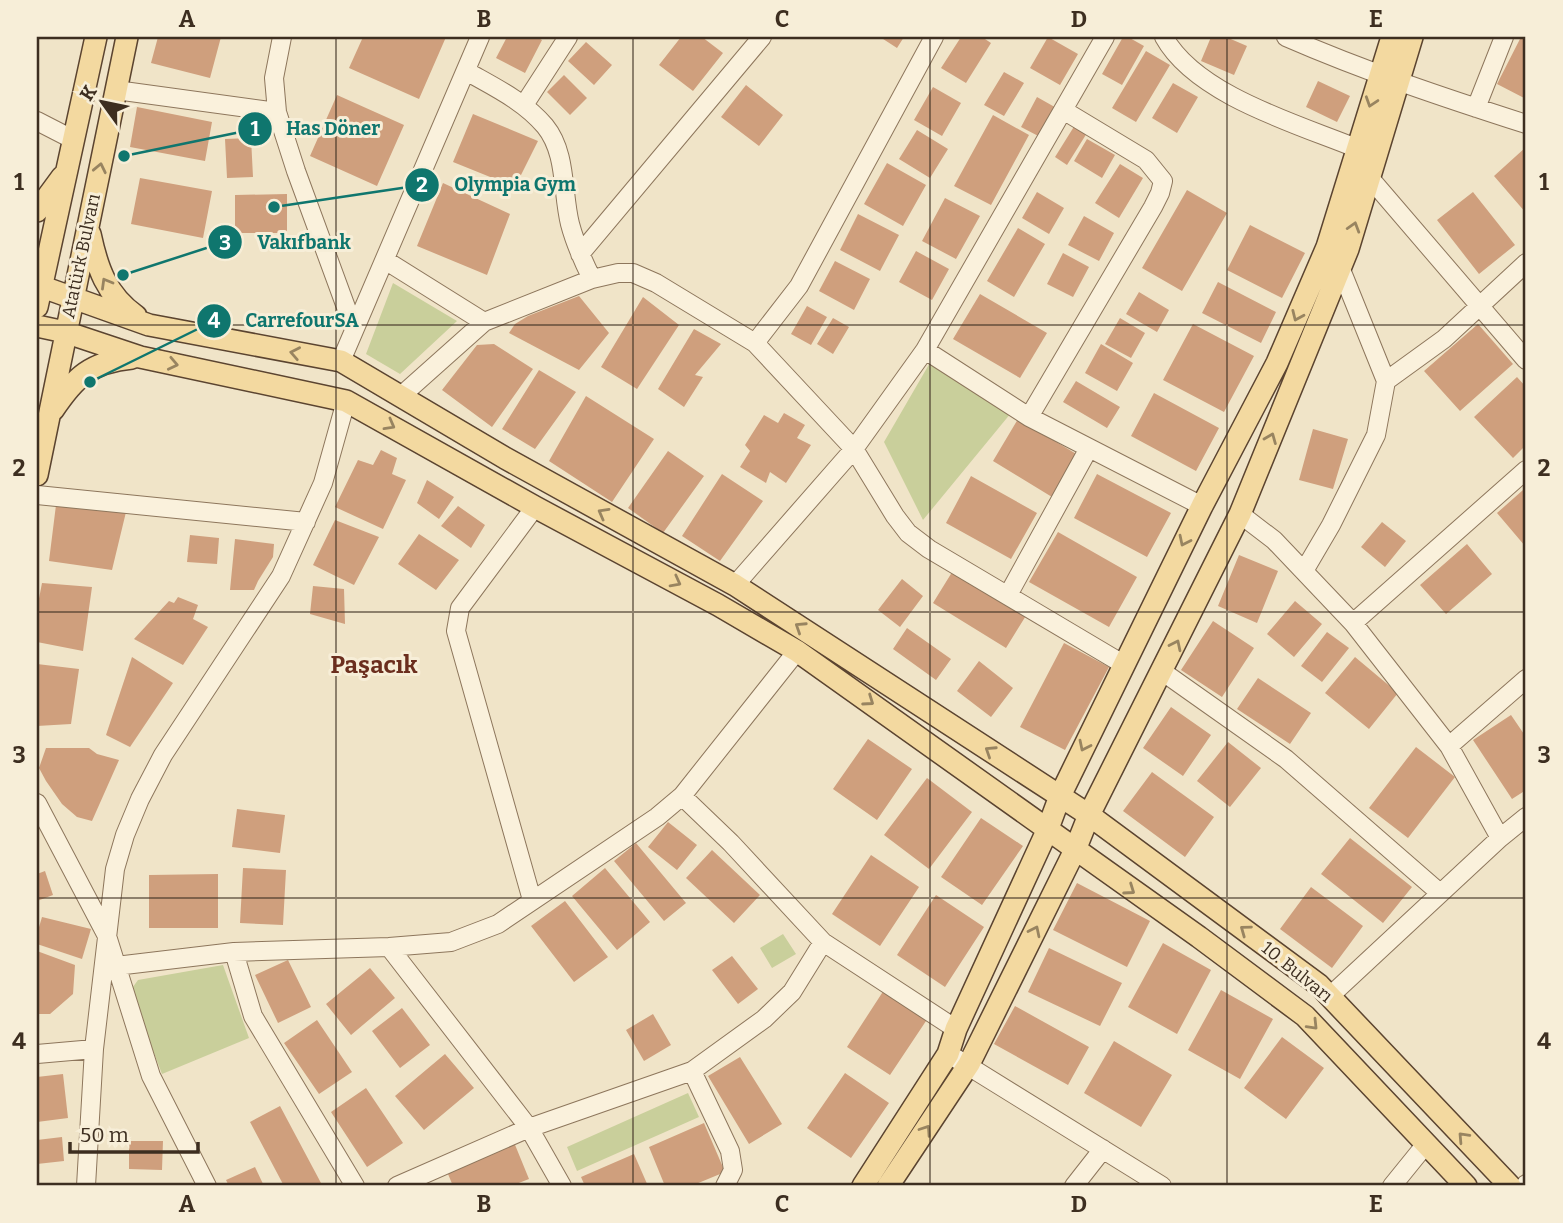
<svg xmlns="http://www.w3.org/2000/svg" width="1563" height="1223" font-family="Bitter,serif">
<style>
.green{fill:#c9cf9b}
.building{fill:#cf9f7d}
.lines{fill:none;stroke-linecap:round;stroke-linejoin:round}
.minor-casing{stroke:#8d765c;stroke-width:20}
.major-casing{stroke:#5b4430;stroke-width:24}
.minor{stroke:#faf1dc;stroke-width:18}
.major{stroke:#f3d9a0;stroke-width:21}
.oneway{stroke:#988460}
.grid{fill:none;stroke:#3d2e20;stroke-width:2;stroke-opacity:0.55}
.labels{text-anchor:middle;stroke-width:6;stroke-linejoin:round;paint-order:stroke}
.street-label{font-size:18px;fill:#3d2e20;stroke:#f7eed8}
.district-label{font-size:24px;font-weight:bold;fill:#6b2e1e;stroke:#f7eed8}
.leader{fill:none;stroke:#0f766e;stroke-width:2.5}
.callout-dot{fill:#0f766e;stroke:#f7eed8;stroke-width:2.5}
.mark-label{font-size:21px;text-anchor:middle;font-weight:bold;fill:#fff}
.callout-label{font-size:19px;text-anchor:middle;font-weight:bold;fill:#0f766e;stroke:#f7eed8;stroke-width:6;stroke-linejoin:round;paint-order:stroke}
.neatline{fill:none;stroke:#3d2e20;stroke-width:2.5}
.grid-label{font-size:23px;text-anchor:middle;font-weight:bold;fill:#3d2e20}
</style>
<rect width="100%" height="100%" fill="#f0e4c8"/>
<path class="green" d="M393,283L457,321L400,374L366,354Z
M931,361L1011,413L923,520L884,442Z
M783,934L796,954L772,968L760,948Z
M223,965L249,1038L162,1074L130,991L138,980Z
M688,1093L699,1117L577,1171L567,1147Z"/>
<path class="building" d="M158,37H221L210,78L151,63Z
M363,37H446L419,99L349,68Z
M507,37H536L542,40L525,73L496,58Z
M681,37H702L723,53L693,91L659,65Z
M880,37H904L897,48Z
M961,37H982L991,43L966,83L941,68Z
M1048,37L1078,54L1060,85L1030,68Z
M1123,37H1128L1144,46L1122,85L1102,74Z
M1211,37H1226L1247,46L1234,75L1201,61Z
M1521,37H1526V99L1497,84Z
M586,42L612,65L594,85L568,61Z
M1146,51L1170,65L1136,122L1112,108Z
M1004,72L1024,83L1004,116L984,105Z
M564,75L587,98L570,115L547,92Z
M1318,81L1350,96L1337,122L1306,107Z
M1173,83L1198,97L1177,133L1152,118Z
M746,85L783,115L759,146L721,117Z
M933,87L961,103L942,136L914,120Z
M337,95L404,125L377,186L310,156Z
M1037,97L1060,110L1044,139L1021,127Z
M137,107L212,122L205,161L130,147Z
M473,114L538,141L515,187L453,162Z
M993,115L1029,135L991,205L954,186Z
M1075,125L1087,133L1067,165L1055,157Z
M917,130L948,149L930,178L899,159Z
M251,138L253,177L227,178L225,139Z
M1087,139L1115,155L1102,178L1074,161Z
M1526,147V213L1494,176Z
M887,163L926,185L903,226L864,204Z
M1120,164L1143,178L1119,218L1095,203Z
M140,178L212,191L203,238L131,224Z
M443,183L510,214L487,275L417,246Z
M1187,190L1227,213L1182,291L1142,268Z
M1037,192L1064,208L1049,234L1022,218Z
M1473,192L1515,245L1479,274L1437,220Z
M287,194V233H235V195Z
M945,198L980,216L956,259L922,241Z
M858,214L899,235L880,271L840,250Z
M1084,216L1114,233L1099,261L1068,245Z
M1250,225L1305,253L1282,298L1227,270Z
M1018,228L1045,244L1014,297L987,281Z
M916,251L949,269L932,300L899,282Z
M1063,253L1089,267L1073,297L1047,284Z
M835,261L870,279L854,310L819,291Z
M1218,282L1276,312L1261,343L1202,313Z
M1139,292L1169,310L1157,332L1126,314Z
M980,294L1047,333L1020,378L953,339Z
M579,296L609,333L579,370L509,333L515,324L528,316Z
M643,297L679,325L637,389L601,367Z
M807,306L827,317L811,345L791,334Z
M833,318L849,327L833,354L817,344Z
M1120,318L1145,333L1131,358L1105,344Z
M1193,324L1254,356L1224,412L1163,380Z
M1478,324L1513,364L1460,411L1424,371Z
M694,329L721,344L695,375L703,377L684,407L658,389Z
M494,344L533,369L492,427L442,390L477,345Z
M1101,344L1133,363L1117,391L1085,373Z
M539,370L576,392L535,449L502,429Z
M1517,377L1526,387V445L1513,458L1474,417Z
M1076,381L1120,407L1107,428L1063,402Z
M1154,393L1219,428L1196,471L1131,436Z
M586,396L654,439L612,502L549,461Z
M784,413L805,425L797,438L811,445L786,483L770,472L766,483L740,467L750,451L745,445L764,415L778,423Z
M1018,419L1078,455L1052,497L993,461Z
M1313,429L1348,439L1333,489L1299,480Z
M381,450L397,458L392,474L406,480L383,529L335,507L358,460L373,465Z
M668,451L704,476L663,533L628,508Z
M722,474L763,501L720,561L682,536Z
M1097,474L1171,513L1147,557L1074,518Z
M971,476L1037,513L1011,559L946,523Z
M427,480L454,497L439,519L417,503Z
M1523,490L1526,494L1525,546L1497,513Z
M56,505L126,512L112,570L49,561Z
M458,506L485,525L471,548L441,526Z
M335,520L379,537L354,585L313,565Z
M1382,522L1406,541L1385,567L1361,547Z
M1058,532L1137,577L1109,627L1029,582Z
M419,534L459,560L436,590L398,564Z
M190,535L219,538L217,564L187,562Z
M235,539L274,544L273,557L258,581L254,590H230Z
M1467,544L1492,574L1446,614L1420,585Z
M1239,555L1278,571L1257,623L1218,606Z
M954,569L1027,614L1006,648L933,603Z
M902,579L923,596L900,627L878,610Z
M42,583L92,587L83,651L37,642V609Z
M313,586L344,589L345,624L310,614Z
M178,597L198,605L193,619L208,627L183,665L134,639L169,601L174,603Z
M1295,601L1322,624L1294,657L1267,634Z
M1213,621L1254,648L1222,697L1181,670Z
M907,628L951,659L936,680L893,649Z
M1327,632L1349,648L1322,682L1301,666Z
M1064,643L1109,667L1065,750L1020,727Z
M132,657L173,683L130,747L106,735Z
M1355,657L1398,693L1369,729L1325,693Z
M979,661L1013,688L991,717L957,691Z
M37,664L79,669L71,724L37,726Z
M1258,678L1311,713L1290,744L1237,709Z
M1171,707L1211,735L1183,776L1143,748Z
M1511,715L1526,737V790L1512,799L1473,740Z
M868,739L912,769L877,820L833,789Z
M1228,742L1261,768L1230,807L1197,781Z
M1416,747L1455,777L1408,838L1369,808Z
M46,748H89L97,754L119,760L92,821L77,817L62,804L46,781L39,768Z
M1152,772L1214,817L1185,857L1123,811Z
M927,778L972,812L929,869L884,835Z
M237,809L285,815L280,853L232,847Z
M981,818L1023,846L982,905L941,877Z
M668,822L697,845L677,870L648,847Z
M1350,838L1412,887L1383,923L1321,874Z
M636,843L686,903L664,921L614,861Z
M712,850L760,895L734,923L686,878Z
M871,855L919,887L880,946L832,914Z
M243,868L286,870L283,925L240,923Z
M605,868L650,922L617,950L572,896Z
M45,871L53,895L37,901V874Z
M218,874V928H149V875Z
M1077,883L1150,921L1127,967L1053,930Z
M1311,887L1363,926L1332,968L1280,929Z
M936,895L984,927L945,987L897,955Z
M565,901L608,957L574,982L531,926Z
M42,917L91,929L82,959L37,944V934Z
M1163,943L1211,970L1177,1034L1128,1007Z
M1049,948L1122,983L1100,1026L1028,992Z
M37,951L75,965L73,994L50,1014H37Z
M732,956L758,989L738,1004L712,970Z
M288,960L311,1007L278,1023L255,975Z
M370,968L395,998L351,1035L326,1004Z
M884,990L928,1018L890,1075L847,1047Z
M1221,990L1273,1019L1240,1079L1188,1050Z
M1015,1006L1089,1047L1068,1085L994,1044Z
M402,1008L430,1045L400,1068L372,1031Z
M653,1014L671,1045L644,1061L626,1030Z
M317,1020L352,1072L319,1094L284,1043Z
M1282,1037L1324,1068L1286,1119L1244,1088Z
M1114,1041L1172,1075L1141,1127L1084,1093Z
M445,1054L474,1088L424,1130L395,1096Z
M740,1057L782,1124L749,1144L708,1076Z
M845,1073L889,1103L851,1158L807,1128Z
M63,1074L68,1118L37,1122V1077Z
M366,1088L403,1143L367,1167L331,1112Z
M280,1106L321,1183L314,1186H284L250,1122Z
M704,1123L725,1172L691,1186H665L649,1147Z
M511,1135L529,1179L511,1186H453L443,1162Z
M62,1137L64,1161L37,1164V1140Z
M129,1141H163L162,1170L129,1169Z
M634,1154L648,1186H585L581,1177Z
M255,1167L264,1186H229L226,1180Z"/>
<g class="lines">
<g class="minor-casing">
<path id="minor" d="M282,37L274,78L277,112L296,171L354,329
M1164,37C1196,95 1297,124 1356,148
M1286,37C1364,71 1445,98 1526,124
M466,71C494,87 524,101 545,126C567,153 562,192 570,224C575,243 583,261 592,279
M116,90L277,112
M524,105L568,37
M1476,108L1504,37
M37,121L74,140
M1369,177L1526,360
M580,254L762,37
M385,260L484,322
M755,343L799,286L934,37
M925,350L1029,417L1202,506
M341,361L480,37
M1386,381L1444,339L1526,263
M401,396L484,322L592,279L618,273H633L656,283L755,343L854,449L895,516L908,533L929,549L1123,664
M1029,417L1153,207L1160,193L1163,181L1146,160L1063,110
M37,495L306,522
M1240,514L1274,540L1353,623L1449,746L1500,838
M1304,571L1331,525L1376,435L1386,381L1340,267
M735,585L854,449L925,350L1105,37
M1008,595L1089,448
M1353,623L1526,470
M1163,672L1286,759L1440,893
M1449,746L1526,679
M682,796L731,843L823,942L956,1029
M37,803L107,936L151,1076L207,1186
M532,900L456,631L460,608L535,507
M389,947L529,1128L562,1186
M234,952L253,1016L355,1186
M116,966L234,952L389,947L451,942L498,924L657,817L682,796L797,651
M1330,996L1500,838L1526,817
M37,1054L94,1049
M957,1059L1162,1186
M692,1071L730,1151L733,1170L725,1186
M86,1186L94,1049L115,869L125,835L140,799L163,755L281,576L323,483L346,401
M397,1186L529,1128L692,1071L764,1019L792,992L823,942
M1074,1186L1103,1149
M1392,1186L1426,1144
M1525,1186L1526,1184"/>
</g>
<g class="major-casing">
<path id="major" d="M37,211L62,177
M90,234C97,267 106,295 136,316
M37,285L149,325L341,361L505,458L735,585L1089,815L1319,985L1510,1186
M37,307L96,37
M37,326L65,332L140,357L346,401L535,507L718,605L797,651L1199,937L1305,1016L1466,1186
M53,410C75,377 91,362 132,358
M37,475L127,37
M863,1186L948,1054L956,1029L1047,831L1060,796L1202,506L1277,363L1327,247L1392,37
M888,1186L969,1064L1075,850L1089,815L1240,514L1348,249L1412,37"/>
</g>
<use href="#minor" class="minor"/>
<use href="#major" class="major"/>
</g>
<defs><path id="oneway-chevron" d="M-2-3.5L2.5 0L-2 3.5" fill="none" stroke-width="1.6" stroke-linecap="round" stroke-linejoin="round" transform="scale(1.75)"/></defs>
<g class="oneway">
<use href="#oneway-chevron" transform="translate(1371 102) rotate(108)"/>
<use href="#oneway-chevron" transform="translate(100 168) rotate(-78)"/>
<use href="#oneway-chevron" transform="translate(1354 227) rotate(-73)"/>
<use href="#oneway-chevron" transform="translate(106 283) rotate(-120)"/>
<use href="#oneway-chevron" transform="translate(1297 316) rotate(114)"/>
<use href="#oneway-chevron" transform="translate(295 353) rotate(-169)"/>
<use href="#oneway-chevron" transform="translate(173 364) rotate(12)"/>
<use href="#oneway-chevron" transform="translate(390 425) rotate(29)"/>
<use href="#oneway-chevron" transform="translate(1271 438) rotate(-68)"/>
<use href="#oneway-chevron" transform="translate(603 513) rotate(-151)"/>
<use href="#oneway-chevron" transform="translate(1184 541) rotate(116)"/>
<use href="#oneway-chevron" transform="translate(676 582) rotate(28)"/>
<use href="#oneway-chevron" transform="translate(800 627) rotate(-147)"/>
<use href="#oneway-chevron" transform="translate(1176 645) rotate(-64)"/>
<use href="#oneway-chevron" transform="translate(869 701) rotate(35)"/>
<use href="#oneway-chevron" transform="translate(1084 746) rotate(116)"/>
<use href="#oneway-chevron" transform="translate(990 751) rotate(-147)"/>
<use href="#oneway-chevron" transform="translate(1130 890) rotate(35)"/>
<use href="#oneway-chevron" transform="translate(1245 930) rotate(-144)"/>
<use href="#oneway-chevron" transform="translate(1035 931) rotate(-64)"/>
<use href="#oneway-chevron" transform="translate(1313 1025) rotate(46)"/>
<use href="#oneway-chevron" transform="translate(926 1130) rotate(-56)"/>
<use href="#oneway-chevron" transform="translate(1463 1137) rotate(-133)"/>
</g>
<path class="grid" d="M336,37V1186M633,37V1186M930,37V1186M1227,37V1186M37,325H1526M37,612H1526M37,898H1526"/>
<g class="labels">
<g class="street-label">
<text transform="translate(81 256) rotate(-78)" y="6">Atatürk Bulvarı</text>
<text transform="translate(1297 972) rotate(39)" y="6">10. Bulvarı</text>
</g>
<g class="district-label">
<text x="374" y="673">Paşacık</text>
</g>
</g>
<path class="leader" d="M124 156L255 129M274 207L422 185M123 275L225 242M90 382L214 321"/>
<g class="callout-dot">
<circle cx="124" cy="156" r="7"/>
<circle cx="274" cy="207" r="7"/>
<circle cx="123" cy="275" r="7"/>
<circle cx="90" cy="382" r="7"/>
<circle cx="255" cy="129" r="18"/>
<circle cx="422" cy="185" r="18"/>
<circle cx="225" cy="242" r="18"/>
<circle cx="214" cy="321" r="18"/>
</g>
<g class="mark-label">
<text x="255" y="136">1</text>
<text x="422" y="192">2</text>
<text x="225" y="250">3</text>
<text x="214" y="328">4</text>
</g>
<g class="callout-label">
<text x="333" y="135">Has Döner</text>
<text x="515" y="191">Olympia Gym</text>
<text x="304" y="249">Vakıfbank</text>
<text x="302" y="327">CarrefourSA</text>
</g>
<rect width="1563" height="1223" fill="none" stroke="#f7eed8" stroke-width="77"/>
<g transform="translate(102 102) rotate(303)" stroke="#f7eed8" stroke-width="5" paint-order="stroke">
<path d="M0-5L12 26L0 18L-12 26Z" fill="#3d2e20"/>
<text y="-10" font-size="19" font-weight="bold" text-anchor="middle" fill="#3d2e20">K</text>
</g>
<path d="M70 1142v10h128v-10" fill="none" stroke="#3d2e20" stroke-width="3.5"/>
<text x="80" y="1142" font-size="21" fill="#3d2e20" stroke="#f7eed8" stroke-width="5" paint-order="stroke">50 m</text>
<rect x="38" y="38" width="1486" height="1146" class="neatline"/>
<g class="grid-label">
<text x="187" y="27">A</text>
<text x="484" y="27">B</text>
<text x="782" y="27">C</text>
<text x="1079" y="27">D</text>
<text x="1376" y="27">E</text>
<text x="19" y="190">1</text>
<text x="1544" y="190">1</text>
<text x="19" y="476">2</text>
<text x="1544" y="476">2</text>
<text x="19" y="763">3</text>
<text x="1544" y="763">3</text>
<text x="19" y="1049">4</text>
<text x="1544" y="1049">4</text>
<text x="187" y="1212">A</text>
<text x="484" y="1212">B</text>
<text x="782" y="1212">C</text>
<text x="1079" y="1212">D</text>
<text x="1376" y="1212">E</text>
</g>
</svg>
